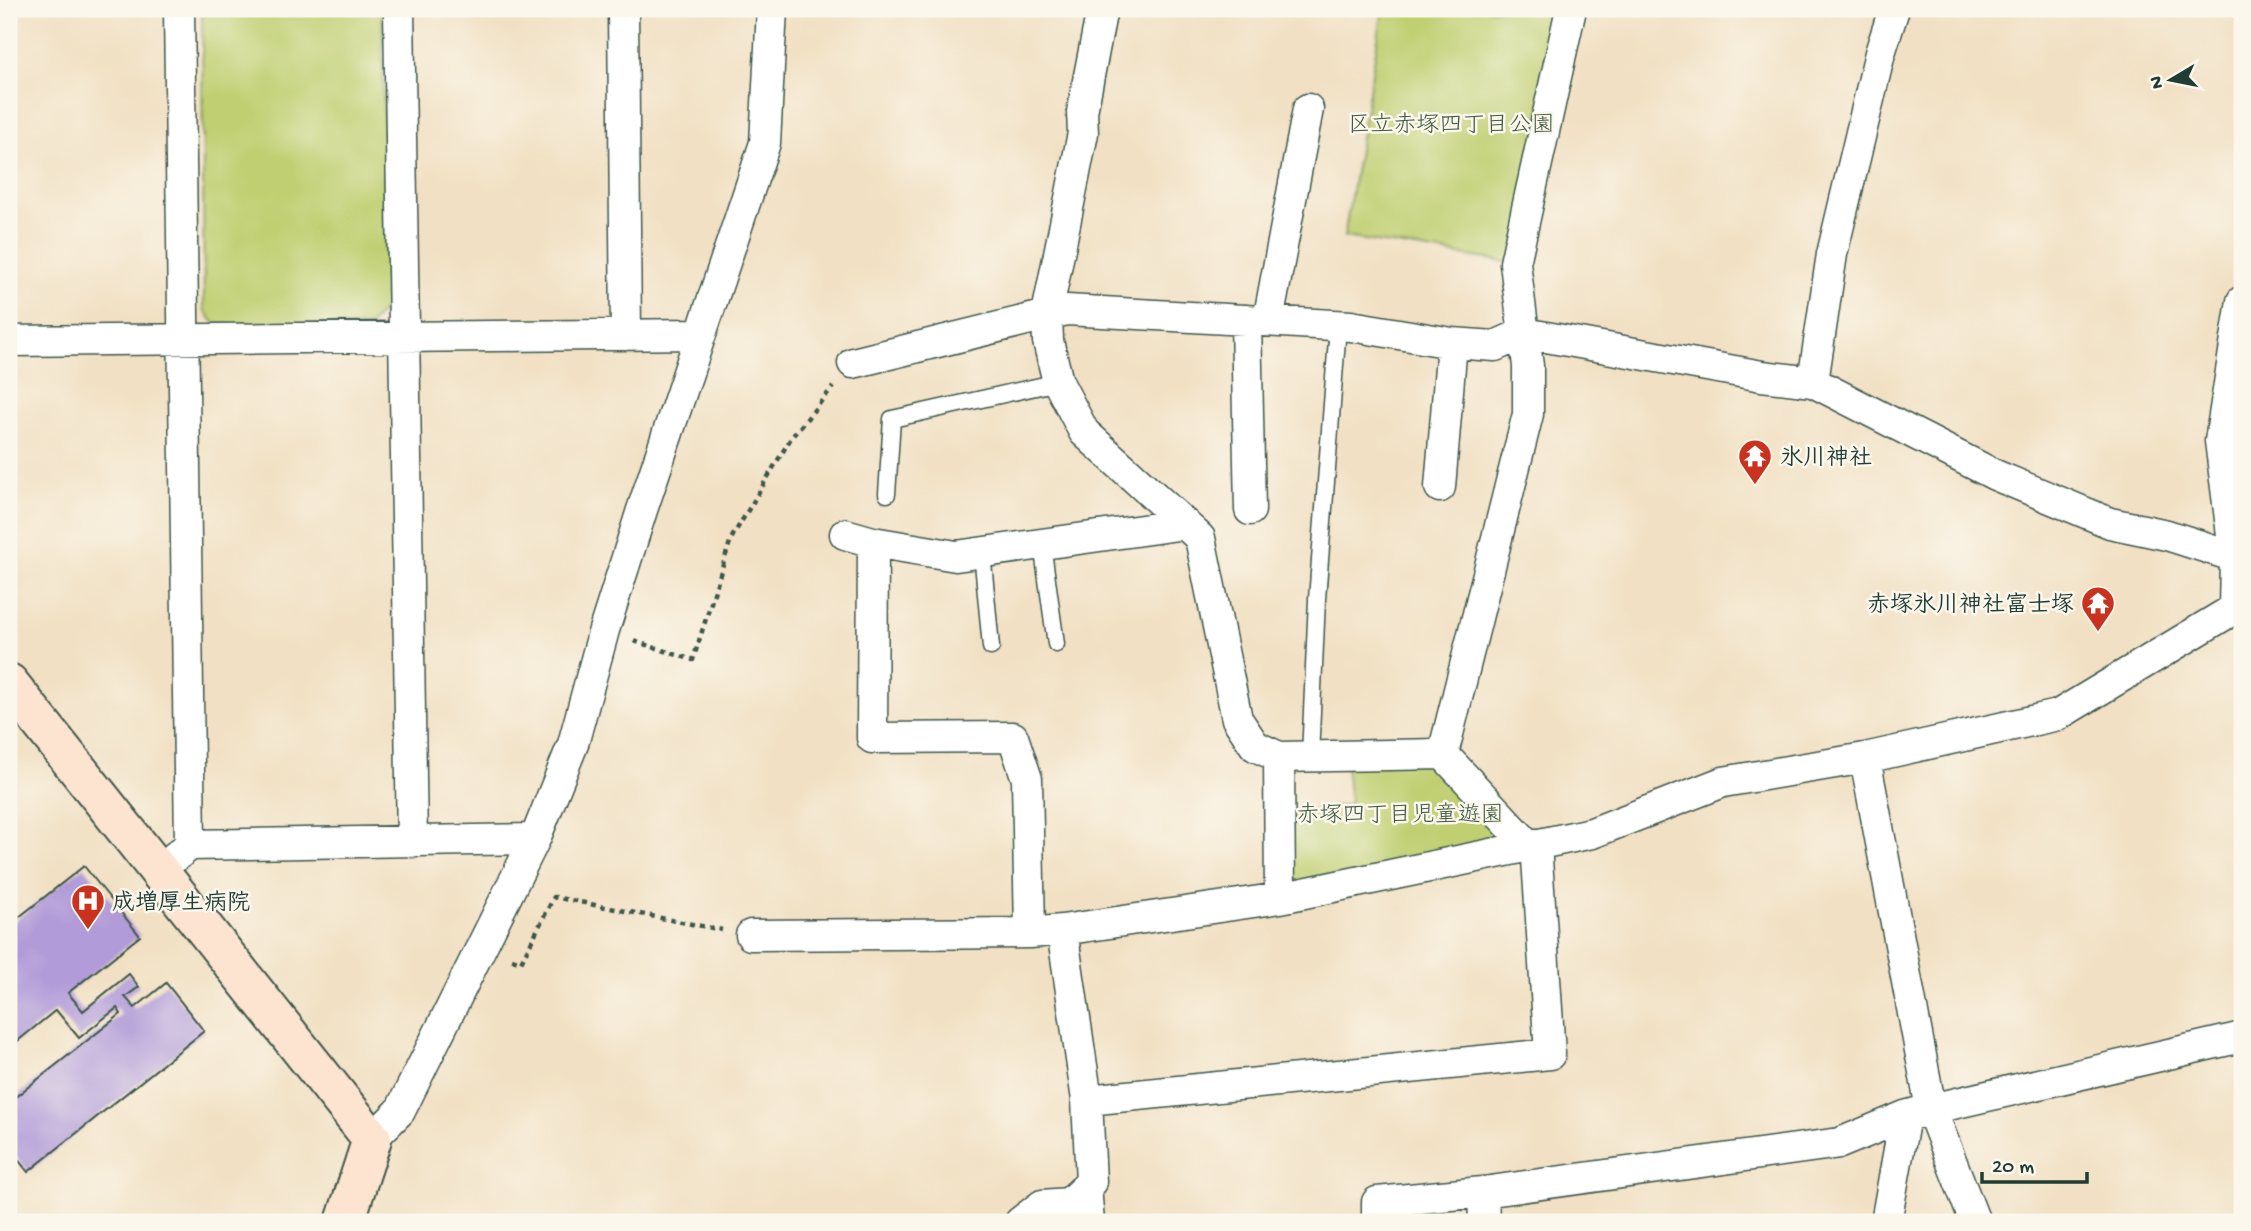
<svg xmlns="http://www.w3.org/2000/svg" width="2251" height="1231" font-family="'Gochi Hand','Klee One',sans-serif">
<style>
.green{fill:#bfcf71;stroke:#6f8652;stroke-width:2}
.building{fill:#b19bd8}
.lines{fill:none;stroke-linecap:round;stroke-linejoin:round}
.lane-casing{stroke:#3e5549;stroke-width:19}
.street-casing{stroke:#3e5549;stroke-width:33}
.secondary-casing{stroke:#3e5549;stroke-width:42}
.path{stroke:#3e5549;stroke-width:4.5;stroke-dasharray:5 5;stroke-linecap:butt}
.lane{stroke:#fff;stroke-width:16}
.street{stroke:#fff;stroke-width:30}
.secondary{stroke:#fde4d0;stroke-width:38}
.labels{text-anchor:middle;stroke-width:5;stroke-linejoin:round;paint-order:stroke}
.park-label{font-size:23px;fill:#3f5a40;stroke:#fbf7ec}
.poi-label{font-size:23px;font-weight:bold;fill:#1f3d34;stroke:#fbf7ec;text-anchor:start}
</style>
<rect width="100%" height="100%" fill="#fbf7ec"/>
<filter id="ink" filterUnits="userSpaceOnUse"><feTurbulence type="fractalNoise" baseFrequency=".0143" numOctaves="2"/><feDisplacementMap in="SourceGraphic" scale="14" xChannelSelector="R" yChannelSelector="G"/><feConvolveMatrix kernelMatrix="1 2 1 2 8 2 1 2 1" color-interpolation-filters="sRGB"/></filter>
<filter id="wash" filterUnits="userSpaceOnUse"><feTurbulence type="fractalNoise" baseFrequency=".00686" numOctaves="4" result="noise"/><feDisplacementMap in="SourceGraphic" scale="28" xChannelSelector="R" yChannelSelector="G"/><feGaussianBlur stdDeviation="1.57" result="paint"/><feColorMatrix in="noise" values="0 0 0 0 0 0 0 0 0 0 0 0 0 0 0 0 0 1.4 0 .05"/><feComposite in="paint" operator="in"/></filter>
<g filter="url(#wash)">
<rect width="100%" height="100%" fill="#f1e0c3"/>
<path class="green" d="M202,9H382L386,308L369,326L215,324L204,310Z
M1383,9H1559L1513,263L1344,237Z
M1436,760L1512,842L1285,891V815L1350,804L1346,765Z"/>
<g id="blocks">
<path class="building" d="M84,866L140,936L68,993L83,1011L129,974L139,987L125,997L135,1008L166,983L204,1031L28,1172L9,1148V1102L121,1014L117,1008L79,1038L56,1010L9,1048V925Z"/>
</g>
</g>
<g filter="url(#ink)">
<use href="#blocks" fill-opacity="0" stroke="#3e5549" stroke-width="2"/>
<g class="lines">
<g class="lane-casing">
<path id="lane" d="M887,494L892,419L1058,382
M1042,544L1056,644
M982,552L991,647
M1310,757L1317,599L1338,326"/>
</g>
<g class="street-casing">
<path id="street" d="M179,9L190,845
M399,9L412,842
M623,9L626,335
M1102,9L1082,112L1083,133L1047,314L1048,341L1058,382L1084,432L1200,538L1237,719L1255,746L1279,757L1443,754
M1246,320L1250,510
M1268,321L1308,109
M9,341L700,334
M853,363L1067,310L1351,326L1452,343L1495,346L1524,333L1762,376L1813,382L1995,475L2110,523L2167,535L2242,559
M1813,382L1832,254L1880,53L1894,9
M1440,487L1452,343
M845,534L873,542L956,556L1185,524
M873,542L872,738L1013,737L1027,779L1030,933
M2234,609L2235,558L2220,441L2242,301
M1279,757L1280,898
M1865,758L1931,1109L1975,1222
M1529,846L1443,754L1528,414V366L1515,263L1571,9
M175,857L190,845L535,839
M751,935L1030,933L1062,930L1280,898L1592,833L1723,782L1865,758L2058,715L2234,609L2242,611
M1087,1100L1550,1054L1536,844
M372,1139L400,1111L535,839L573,744L604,630L642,510L765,143L772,9
M1086,1187L1089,1222
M1483,1192L1484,1222
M1020,1222L1042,1205L1069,1203L1091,1182L1087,1100L1062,930
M1377,1222V1202L1483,1192L1840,1143L1905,1116L1931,1109L2242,1037
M1886,1222L1905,1116"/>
</g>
<g class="secondary-casing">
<path id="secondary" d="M9,683L372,1139L345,1222"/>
</g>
<path class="path" d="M634,641L693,660L731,539L791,438L833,387
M512,959L521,962L554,897L722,930"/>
<use href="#lane" class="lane"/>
<use href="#street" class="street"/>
<use href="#secondary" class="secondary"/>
</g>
</g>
<defs>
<g id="temple-pin" transform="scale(1.75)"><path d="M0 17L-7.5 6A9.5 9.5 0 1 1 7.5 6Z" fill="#c8321e" stroke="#fbf7ec"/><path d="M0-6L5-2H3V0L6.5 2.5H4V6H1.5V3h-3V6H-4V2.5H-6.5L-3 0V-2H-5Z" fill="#fff"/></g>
<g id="hospital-pin" transform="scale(1.75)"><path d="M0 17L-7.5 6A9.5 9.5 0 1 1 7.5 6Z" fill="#c8321e" stroke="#fbf7ec"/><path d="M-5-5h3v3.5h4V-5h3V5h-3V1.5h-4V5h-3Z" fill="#fff"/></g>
</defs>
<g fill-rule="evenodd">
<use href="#temple-pin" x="1755" y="456"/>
<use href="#temple-pin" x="2098" y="603"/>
<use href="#hospital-pin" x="88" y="901"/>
</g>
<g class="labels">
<g class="park-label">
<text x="1451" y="131">区立赤塚四丁目公園</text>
<text x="1400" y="821">赤塚四丁目児童遊園</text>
</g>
<g class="poi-label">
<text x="1780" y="464">氷川神社</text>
<text x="2074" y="611" text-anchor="end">赤塚氷川神社富士塚</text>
<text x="112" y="909">成増厚生病院</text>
</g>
</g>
<rect width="2251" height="1231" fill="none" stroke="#fbf7ec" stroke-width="35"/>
<g transform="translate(2171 80) rotate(260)" stroke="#fbf7ec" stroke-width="5" paint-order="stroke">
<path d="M0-5L12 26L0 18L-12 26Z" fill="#1f3d34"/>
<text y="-10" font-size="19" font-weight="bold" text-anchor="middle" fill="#1f3d34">N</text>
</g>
<path d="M1982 1172v10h105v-10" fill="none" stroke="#1f3d34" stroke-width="3.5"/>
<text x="1992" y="1172" font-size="21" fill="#1f3d34" stroke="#fbf7ec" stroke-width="5" paint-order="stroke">20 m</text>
</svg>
